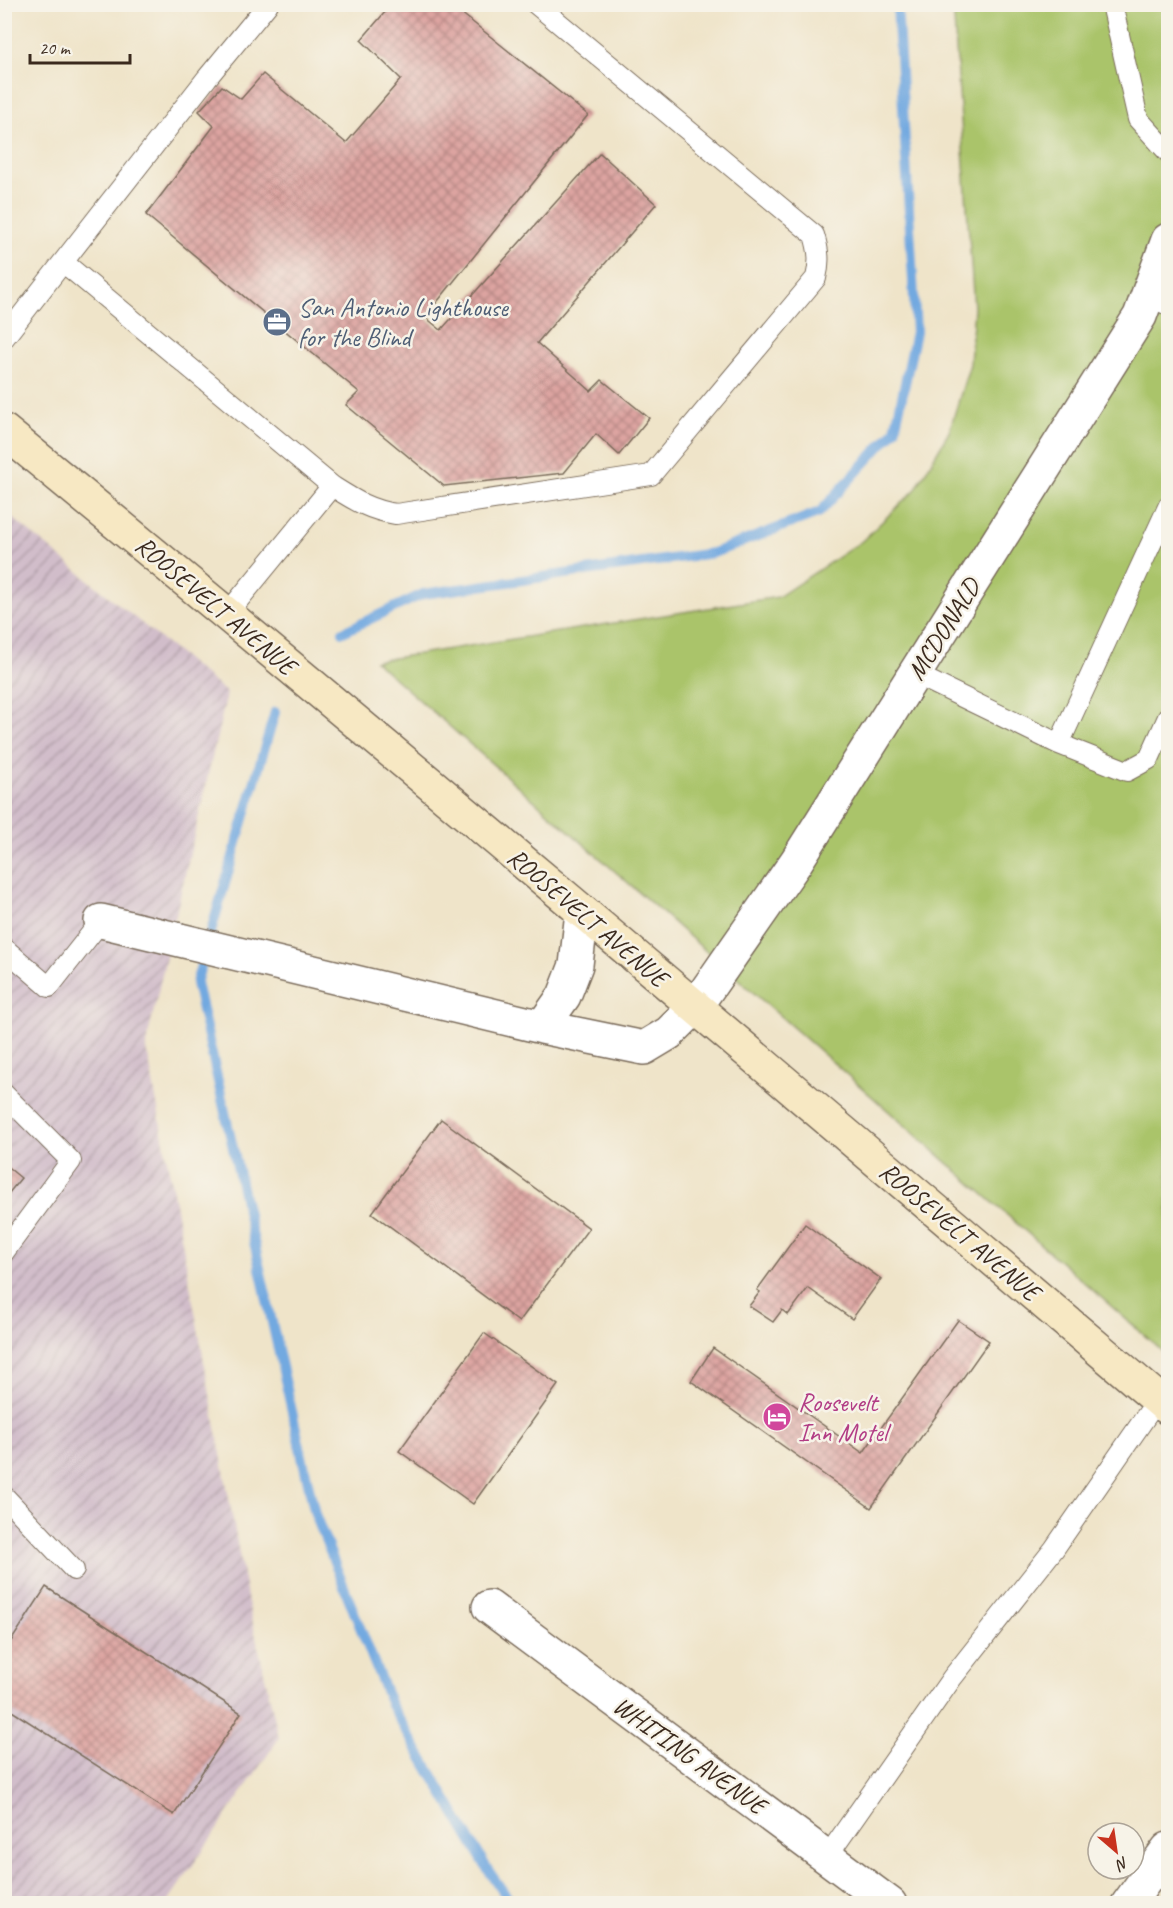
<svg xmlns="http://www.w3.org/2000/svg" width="1173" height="1908" font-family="Caveat,sans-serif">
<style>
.industrial{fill:url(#industrial-furrows)}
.green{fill:#aac46a;stroke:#727744;stroke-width:1.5}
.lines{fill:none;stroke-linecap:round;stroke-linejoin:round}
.stream{stroke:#72a9e0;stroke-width:10}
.building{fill:url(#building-cross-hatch)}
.service-casing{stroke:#7a6b5a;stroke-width:22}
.minor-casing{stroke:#7a6b5a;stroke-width:36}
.secondary-casing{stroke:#7a6b5a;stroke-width:36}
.service{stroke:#fff;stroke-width:20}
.minor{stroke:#fff;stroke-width:33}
.secondary{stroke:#f7e8c3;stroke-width:33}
.labels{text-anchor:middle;stroke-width:5;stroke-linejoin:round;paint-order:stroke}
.service-label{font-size:26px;fill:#4e5e75;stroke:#f7f3e8;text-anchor:start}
.street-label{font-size:26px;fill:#3b2a1e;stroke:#f7f3e8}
.hotel-label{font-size:26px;fill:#b23c85;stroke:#f7f3e8;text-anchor:start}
</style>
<defs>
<pattern id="industrial-furrows" width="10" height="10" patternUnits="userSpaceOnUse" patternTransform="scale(1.5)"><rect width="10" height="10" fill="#d1bdca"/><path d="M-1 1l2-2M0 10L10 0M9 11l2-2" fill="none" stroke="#ab9aa3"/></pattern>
<pattern id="building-cross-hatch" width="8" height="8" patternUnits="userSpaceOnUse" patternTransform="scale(1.5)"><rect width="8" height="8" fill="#dda4a1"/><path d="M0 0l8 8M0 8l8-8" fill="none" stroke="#b48683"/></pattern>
</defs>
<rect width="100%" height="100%" fill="#f7f3e8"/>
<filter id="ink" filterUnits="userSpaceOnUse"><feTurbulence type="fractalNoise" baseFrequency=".0167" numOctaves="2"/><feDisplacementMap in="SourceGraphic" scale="12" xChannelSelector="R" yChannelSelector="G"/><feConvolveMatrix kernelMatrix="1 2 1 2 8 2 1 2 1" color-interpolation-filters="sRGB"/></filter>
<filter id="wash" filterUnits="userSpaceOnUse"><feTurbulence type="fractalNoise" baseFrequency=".008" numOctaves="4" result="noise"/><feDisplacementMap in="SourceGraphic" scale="24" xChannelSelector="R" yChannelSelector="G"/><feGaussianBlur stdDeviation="1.35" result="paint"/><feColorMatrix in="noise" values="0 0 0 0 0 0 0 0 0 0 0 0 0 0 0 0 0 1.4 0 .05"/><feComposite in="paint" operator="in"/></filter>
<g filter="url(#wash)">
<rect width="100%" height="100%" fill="#efe4c9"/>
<path class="industrial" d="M4,511L227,693L146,1044L248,1602L279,1738L167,1903H5Z"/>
<path class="green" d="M953,5H1168V1356L375,661L778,597L862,541L915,490L949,432L970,364L974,308Z"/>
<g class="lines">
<path class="stream" d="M343,632L423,594L713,553L820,512L895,430L916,332L897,4
M275,712L196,983L315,1514L391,1705L488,1870L512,1904"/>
</g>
<g id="blocks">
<path class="building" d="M392,4H450L588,115L425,317L441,330L600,153L656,204L537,343L591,391L602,380L649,418L619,455L596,434L564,473L444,486L346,405L359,392L146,215L214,126L199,111L222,86L241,99L263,74L346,143L401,79L361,40Z
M441,1119L589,1228L519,1322L372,1213Z
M4,1164L21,1178L4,1199Z
M805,1224L881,1279L852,1319L808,1288L788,1315L782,1310L773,1322L749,1306L760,1292L757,1290Z
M958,1320L989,1341L871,1508L691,1381L713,1348L863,1453Z
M484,1333L558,1385L473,1504L399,1451Z
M46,1587L241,1713L174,1815L4,1706V1652Z"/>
</g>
</g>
<g filter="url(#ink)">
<use href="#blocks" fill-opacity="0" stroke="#7a6b5a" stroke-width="1.5"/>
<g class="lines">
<g class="service-casing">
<path id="service" d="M1112,4L1138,119L1168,152
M63,262L207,78L268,4
M1148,296L1168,305
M4,338L63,262L332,486L227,614
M332,486C354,500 369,510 396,514L651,475L816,278C820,262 819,251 814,235L536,4
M915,674L1059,744L1127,771L1149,759L1168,717
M1059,744L1168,507
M4,948L49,987L101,921
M4,1094L71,1161L4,1252
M4,1496L74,1570
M827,1857L952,1678L1054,1549L1158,1399"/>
</g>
<g class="minor-casing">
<path id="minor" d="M101,921L542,1027L644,1048L669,1033L695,1007L796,862L1140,316L1168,240
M542,1027L564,996L576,965L582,912
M489,1607L890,1904
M1128,1904L1168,1849"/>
</g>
<g class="secondary-casing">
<path id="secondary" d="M4,431C397,752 782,1080 1168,1408"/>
</g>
<use href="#service" class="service"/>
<use href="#minor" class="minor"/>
<use href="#secondary" class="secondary"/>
</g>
</g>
<defs>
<g id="office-disc" transform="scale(1.5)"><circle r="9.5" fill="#5c6f8a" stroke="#f7f3e8"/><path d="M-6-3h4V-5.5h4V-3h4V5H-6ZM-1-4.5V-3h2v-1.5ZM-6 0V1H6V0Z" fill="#fff"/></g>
<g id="hotel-disc" transform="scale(1.5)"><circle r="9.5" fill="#d1479c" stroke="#f7f3e8"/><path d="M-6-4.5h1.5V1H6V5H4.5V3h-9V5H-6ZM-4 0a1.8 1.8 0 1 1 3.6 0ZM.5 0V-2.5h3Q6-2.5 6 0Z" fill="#fff"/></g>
</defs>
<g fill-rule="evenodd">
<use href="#office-disc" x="277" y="322"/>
<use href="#hotel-disc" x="777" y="1417"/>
</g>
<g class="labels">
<g class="service-label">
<text x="298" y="316">San Antonio Lighthouse<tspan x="298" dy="30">for the Blind</tspan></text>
</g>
<g class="street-label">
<text transform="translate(216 605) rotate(40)" y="9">ROOSEVELT AVENUE</text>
<text transform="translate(943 629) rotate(-58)" y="9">MCDONALD</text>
<text transform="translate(588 917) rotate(40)" y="9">ROOSEVELT AVENUE</text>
<text transform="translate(960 1231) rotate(40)" y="9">ROOSEVELT AVENUE</text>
<text transform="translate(690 1755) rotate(36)" y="9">WHITING AVENUE</text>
</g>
<g class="hotel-label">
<text x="798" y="1411">Roosevelt<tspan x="798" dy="30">Inn Motel</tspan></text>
</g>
</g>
<rect width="1173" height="1908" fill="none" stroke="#f7f3e8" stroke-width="24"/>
<g transform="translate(1116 1851) rotate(151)"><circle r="28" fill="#f7f3e8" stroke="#aca397" stroke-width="1.5"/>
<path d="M0-4.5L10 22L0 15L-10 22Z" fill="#c8321e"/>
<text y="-9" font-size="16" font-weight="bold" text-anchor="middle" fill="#3b2a1e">N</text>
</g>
<path d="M30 54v9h100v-9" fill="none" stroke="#3b2a1e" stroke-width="3"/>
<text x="39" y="54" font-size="18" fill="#3b2a1e" stroke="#f7f3e8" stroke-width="4.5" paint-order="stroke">20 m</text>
</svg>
